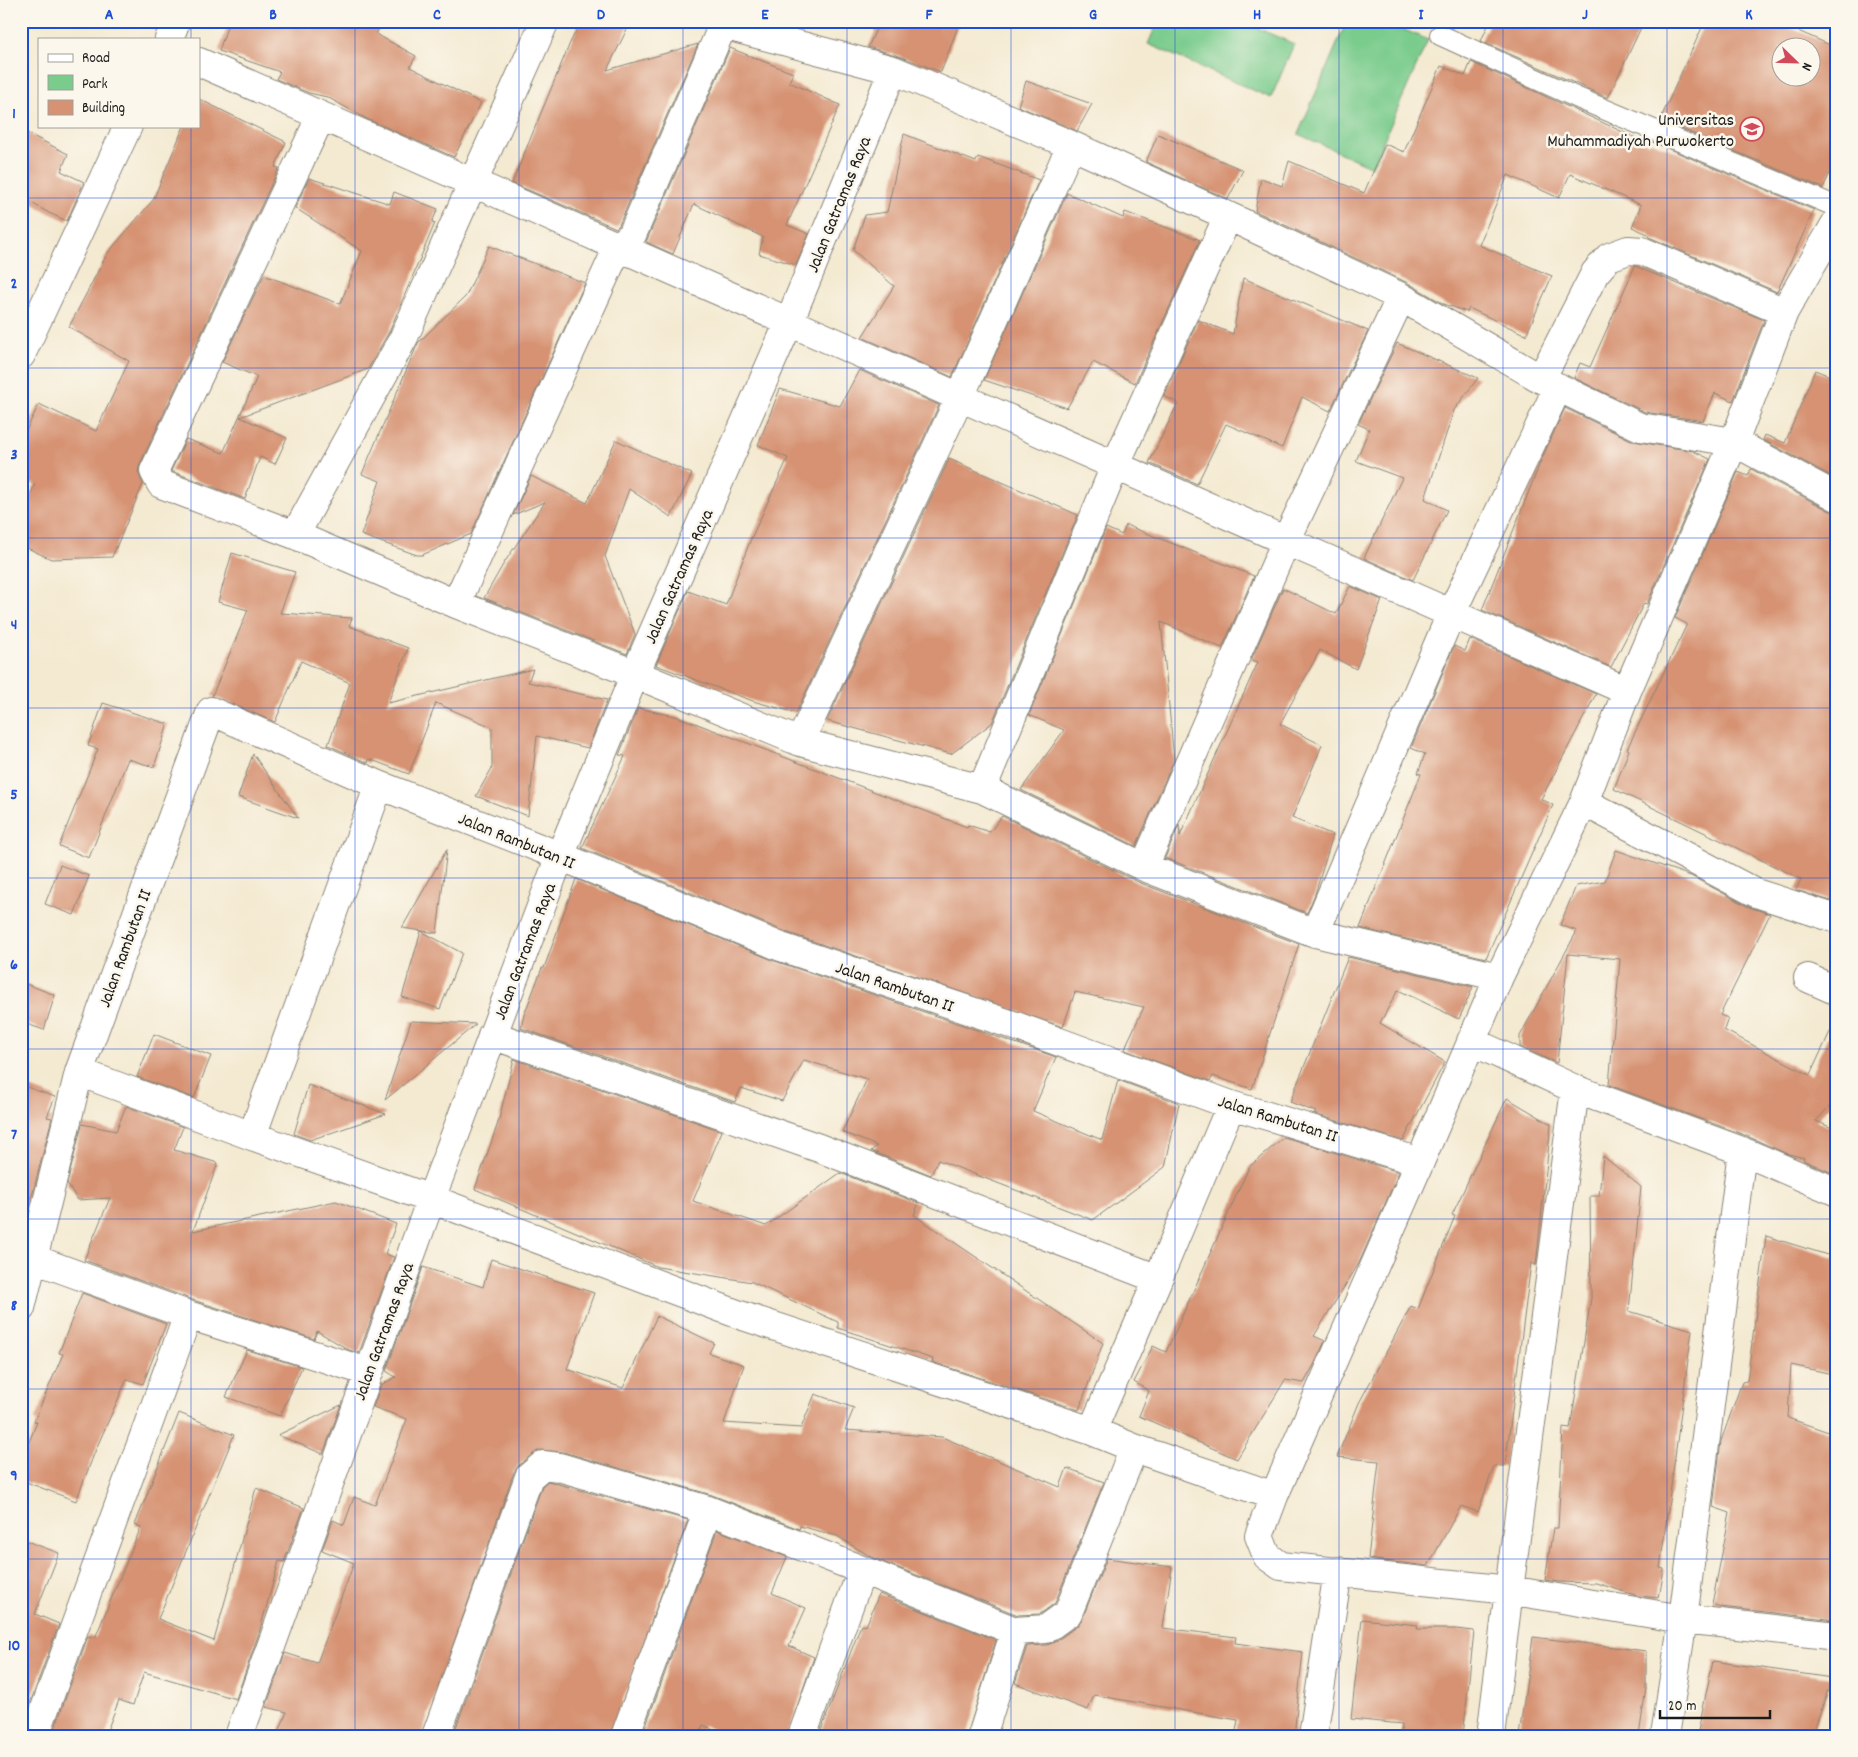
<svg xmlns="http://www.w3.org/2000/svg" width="1858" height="1757" font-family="Dekko,sans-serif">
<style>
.green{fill:#7acc8d;stroke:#4b7454}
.building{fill:#d69272;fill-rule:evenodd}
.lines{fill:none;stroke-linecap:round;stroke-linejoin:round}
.service-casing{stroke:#888377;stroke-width:22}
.minor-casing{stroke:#888377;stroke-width:30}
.service{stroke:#fff;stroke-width:20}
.minor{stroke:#fff;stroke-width:28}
.grid{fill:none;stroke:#1d4ed8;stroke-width:1;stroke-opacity:0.55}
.labels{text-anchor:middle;stroke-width:5;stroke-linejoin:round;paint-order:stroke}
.poi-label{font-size:18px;fill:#1c1c1c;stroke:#fbf7ec;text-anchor:end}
.street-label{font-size:18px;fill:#1c1c1c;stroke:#fbf7ec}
.neatline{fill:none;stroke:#1d4ed8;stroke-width:2}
.grid-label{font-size:16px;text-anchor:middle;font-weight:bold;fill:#1d4ed8}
</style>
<rect width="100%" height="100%" fill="#fbf7ec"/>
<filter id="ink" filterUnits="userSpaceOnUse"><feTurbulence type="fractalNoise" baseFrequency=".02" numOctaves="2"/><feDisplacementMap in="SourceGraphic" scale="10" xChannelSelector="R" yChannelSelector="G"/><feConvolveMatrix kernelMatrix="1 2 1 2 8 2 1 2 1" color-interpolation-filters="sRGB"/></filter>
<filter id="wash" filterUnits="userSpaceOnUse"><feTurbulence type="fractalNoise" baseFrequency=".0096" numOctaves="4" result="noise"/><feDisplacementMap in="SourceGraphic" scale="20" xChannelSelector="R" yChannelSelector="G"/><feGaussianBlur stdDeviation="1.12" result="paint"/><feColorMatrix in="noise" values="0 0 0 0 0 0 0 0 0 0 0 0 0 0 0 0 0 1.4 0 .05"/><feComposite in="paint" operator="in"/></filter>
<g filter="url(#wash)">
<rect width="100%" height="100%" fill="#f4ead2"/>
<path class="green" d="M1158,21H1241L1294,44L1271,98L1148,44Z
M1347,21H1384L1428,40L1372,167L1298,134Z"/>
<g id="blocks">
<path class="building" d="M229,21H383L376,34L416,56L410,67L481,103L454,157L367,119L327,97L309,93L276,79L280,72L219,51Z
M581,21H631L607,70L698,44L619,225L616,228L512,183L570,43Z
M880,21H960L941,72L899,56L868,47Z
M1490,21H1644L1608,98L1481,41Z
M1705,21H1775L1837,48V158L1823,188L1660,120ZM1780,48H1810V78H1780Z
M730,48L793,73L789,82L840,105L787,225L809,234L796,265L759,254L763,237L694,204L673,254L646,242Z
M1471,62L1649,144L1650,141L1814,210L1777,292L1649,237L1650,235L1632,227L1641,205L1570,174L1559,198L1508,175L1479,245L1552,276L1526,335L1469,308L1467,312L1444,304L1408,283L1255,211L1261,178L1282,186L1289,161L1364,193L1385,144L1404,152L1441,66L1465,76Z
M1026,81L1092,104L1077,131L1018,106Z
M199,99L286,142L275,167L279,168L140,464L138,472L143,484L112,557L51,559L21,545V517L35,484L21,479V441L39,404L96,431L129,361L69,327L107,254L153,200L184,126H199Z
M21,130L68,154L61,171L84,182L67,221L49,213L21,197Z
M904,134L976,162L978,157L1039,180L952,377L862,337L894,286L853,250L865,215L887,212Z
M1158,134L1243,170L1228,199L1146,162Z
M309,178L390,204L394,192L438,209L432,222L435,223L390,330L368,369L240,417L287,438L275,464L260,457L245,499L171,471L186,439L223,453L257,377L222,362L264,275L340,304L362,251L295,208Z
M1067,193L1123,218L1125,212L1200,240L1135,383L1093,362L1067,408L984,380Z
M489,246L585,283L471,534L422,555H417L361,535L380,481L362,474L418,343L466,296Z
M1635,266L1764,320L1733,401L1715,393L1703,421L1645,412L1574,378L1580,363L1590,367Z
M1243,278L1368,331L1330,411L1302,397L1282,448L1226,424L1197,484L1149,463L1178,403L1164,396L1198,320L1233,334Z
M1397,343L1478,378L1454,410L1425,499L1447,510L1413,580L1364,558L1402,478L1356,461L1369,429L1358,424Z
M859,370L939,405L796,713L753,701L656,665L688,591L726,605L750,541L788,458L758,445L780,389L840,406Z
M1815,370L1837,379V479L1763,440L1765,435L1785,443Z
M1565,408L1633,441L1693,451L1710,459L1647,604L1644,603L1611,667L1482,610L1542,458Z
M616,440L692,474L671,517L629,489L605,556L635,634L627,654L484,598L504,563L545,502L513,515L531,476L587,503Z
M949,459L1078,515L992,723L951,754L827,721Z
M1751,469L1830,511L1837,512V903L1796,890L1801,879L1614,789L1629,750L1627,749L1687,624L1675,618L1738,472L1748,476Z
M1126,525L1254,576L1222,648L1161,622L1174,760L1136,846L1021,790L1064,730L1029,715L1106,528L1122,535Z
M232,553L295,572L280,613L352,618L349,626L408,648L388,703L533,669L528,682L607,700L588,748L537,736L528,816L476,796L492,768V727L436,703L409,774L369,759L368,763L328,745L350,683L301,661L275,722L212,696L248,610L218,602Z
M1350,586L1382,600L1356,669L1320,650L1280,724L1322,745L1292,818L1333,835L1315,894L1307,913L1165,858L1179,825L1180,836L1258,662L1251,660L1283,588L1336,614Z
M1470,639L1596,694L1541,799L1553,805L1486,958L1360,928L1421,774L1418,773L1425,754L1411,748L1454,646L1465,651Z
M103,703L168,724L154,767L128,759L89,858L59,846L98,749L88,746Z
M638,708L679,717L967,827L968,825L990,832L1002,816L1138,882L1299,944L1252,1089L1213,1076L1210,1081L1125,1050L1128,1041L1144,1007L1075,992L1063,1027L786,932L582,848L625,756L619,755Z
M253,754L298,818L238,797Z
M447,849L437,933L402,928Z
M1616,850L1691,876L1749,907L1770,914L1720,1015L1728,1018L1724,1030L1810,1075L1837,1017V1098L1816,1121L1837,1130V1175L1803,1160L1804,1158L1785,1153L1747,1136L1609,1085L1620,959L1568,954L1557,1063L1520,1047V1036L1577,931L1560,925L1576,886L1605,881Z
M60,865L89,876L74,915L45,904Z
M576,879L775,961L1056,1057L1033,1111L1102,1140L1118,1080L1179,1103L1165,1167L1093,1220L938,1160L931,1175L871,1151L877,1146L842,1132L867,1079L804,1060L782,1101L741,1088L735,1102L521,1028L524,1015L542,968H544Z
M421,931L462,953L440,1009L402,997Z
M1348,957L1473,987L1459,1019L1398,990L1380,1023L1445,1062L1403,1141L1314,1114L1316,1112L1290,1102Z
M21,982L55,995L44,1030L21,1022Z
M411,1021L476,1024L385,1100Z
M154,1034L211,1056L194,1098L137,1077Z
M514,1059L722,1131L693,1201L766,1226L840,1173L919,1203L914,1215L1103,1343L1079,1410L932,1362L933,1359L838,1328V1322L752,1282L658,1267L475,1189L498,1123Z
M21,1085L55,1097L47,1117L52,1118L33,1192L24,1216H21Z
M308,1085L386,1114L310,1140L294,1134Z
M1507,1098L1551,1124L1536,1265L1531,1263L1505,1466H1494L1478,1512L1461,1506L1428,1566L1368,1559L1379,1461L1337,1457L1359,1403L1411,1306L1418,1309L1455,1216L1452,1215Z
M126,1106L183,1127L174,1150L218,1163L193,1231L336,1201L396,1224L385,1254L394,1257L359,1353L349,1350L317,1331L314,1339L193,1300L84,1260L110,1198L78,1200L67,1184L82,1124L116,1131Z
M1284,1137L1399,1172L1359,1263L1314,1336L1325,1341L1315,1363L1304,1383L1285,1380L1237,1459L1139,1416L1149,1391L1134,1382L1153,1346L1166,1352L1249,1167Z
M1603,1156L1641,1187L1629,1311L1692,1330L1660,1568L1664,1569L1659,1598L1638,1596L1596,1583L1558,1582L1545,1580L1553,1528H1558L1563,1428L1570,1429L1591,1298L1590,1196H1599Z
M1766,1236L1837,1258V1375L1791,1365L1788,1418L1837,1435L1836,1620L1721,1607L1712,1604L1730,1513L1713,1507L1721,1441L1742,1382L1747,1381Z
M491,1259L594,1293L567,1369L623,1388L657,1316L714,1343L709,1353L744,1365L724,1423L801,1428L815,1394L854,1408L845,1430L942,1437L1060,1487L1067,1468L1104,1482L1055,1603L1040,1614L1018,1615L871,1557L837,1536L800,1526L799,1529L712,1495L563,1452L539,1450L519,1465L514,1472L421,1736H277L287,1712L266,1707L285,1653L317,1663L354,1563L322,1550L333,1520L344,1525L354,1497L375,1505L407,1419L373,1407L381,1385L396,1377L386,1371L423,1267L483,1287Z
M82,1293L166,1324L143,1384L127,1379L96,1449L76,1501L21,1480V1462L37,1422L34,1421L63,1354L59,1353Z
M247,1350L302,1367L280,1416L226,1397Z
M341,1405L323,1454L278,1435Z
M179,1413L234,1435L158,1619L214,1641L256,1488L304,1508L284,1562L279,1561L259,1633L236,1699L144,1672L133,1705L119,1700L105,1736H52L88,1636L95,1638L141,1527L135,1525Z
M548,1481L688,1520L610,1736H453L542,1486Z
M717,1530L787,1557L772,1593L806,1608L789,1646L814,1657L787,1736H727L703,1725L699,1736H642Z
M21,1539L59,1553L35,1614L59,1624L21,1728Z
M1107,1558L1172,1567L1163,1628L1236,1637L1235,1643L1303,1652L1294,1736H1235L1238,1720L1094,1695L1088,1710L1015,1683L1027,1646L1047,1645L1055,1642L1077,1626L1082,1619Z
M879,1594L996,1640L967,1736H819L861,1625L866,1626Z
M1362,1619L1418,1625L1417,1629H1456L1474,1631L1463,1736H1400L1402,1724L1351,1719Z
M1533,1637L1646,1651V1688L1639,1736H1519Z
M1713,1661L1832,1678L1812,1736H1697Z"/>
</g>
</g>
<g filter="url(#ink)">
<use href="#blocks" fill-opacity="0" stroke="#888377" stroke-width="1"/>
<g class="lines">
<g class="service-casing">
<path id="service" d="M1440,35L1580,99L1837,207"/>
</g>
<g class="minor-casing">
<path id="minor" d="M716,21L723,25L893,70L1071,145L1228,216L1401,297L1541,379L1640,427L1734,442L1837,497
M169,39L176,21
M199,62L1627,691
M321,116L154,471L161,484L295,535L456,604L635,674L800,742L982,789L1144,867L1315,933L1499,977
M1837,221L1784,312L1734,442L1627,691L1584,802L1499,977L1420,1162L1274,1496L1259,1536L1267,1556L1281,1566L1509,1590L1683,1619L1837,1636
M21,355L128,126
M1541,379L1595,273L1609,257L1628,250L1642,251L1784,312
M295,535L404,337L545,21
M456,604L618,247L632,235L723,25
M800,742L960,397L1071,145
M982,789L1115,466L1228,216
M1584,802L1756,893L1837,919
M1144,867L1286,541L1401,297
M1315,933L1451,614L1558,387
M1808,978L1837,991
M492,1035L819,1148L1158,1279
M1471,1041L1575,1089L1742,1151L1837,1192
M79,1072L252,1136L431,1199L740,1315L1092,1431L1134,1448L1274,1496
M252,1136L379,785
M34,1259L188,1315L368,1372
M21,1308L79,1072L211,711L379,785L560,856L781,947L1013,1025L1231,1105L1420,1162
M1092,1431L1158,1279L1231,1105
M1015,1631L1046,1629L1068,1613L1134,1448
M35,1736L188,1315
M239,1736L431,1199L560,856L635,674L789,322L893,70
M436,1736L529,1477L543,1465L559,1467L708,1510L862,1570L1015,1631L982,1736
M625,1736L708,1510
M802,1736L862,1570
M1313,1736L1338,1571
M1491,1736L1509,1590L1575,1089
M1665,1736L1683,1619L1742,1151"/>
</g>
<use href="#service" class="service"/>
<use href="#minor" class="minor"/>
</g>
</g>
<path class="grid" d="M191,21V39M355,21V1736M519,21V1736M683,21V1736M847,21V1736M1011,21V1736M1175,21V1736M1339,21V1736M1503,21V1736M1667,21V1736M191,126V1736M21,198H1837M21,368H1837M21,538H1837M21,708H1837M21,878H1837M21,1049H1837M21,1219H1837M21,1389H1837M21,1559H1837"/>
<defs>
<g id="university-ring" transform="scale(1.25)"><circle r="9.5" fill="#fbf7ec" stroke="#d1495b" stroke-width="1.5"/><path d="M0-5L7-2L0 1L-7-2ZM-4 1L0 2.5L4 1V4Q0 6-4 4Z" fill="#d1495b"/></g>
</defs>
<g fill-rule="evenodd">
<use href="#university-ring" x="1752" y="129"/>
</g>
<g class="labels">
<g class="poi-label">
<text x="1734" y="125">Universitas<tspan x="1734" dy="21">Muhammadiyah Purwokerto</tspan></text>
</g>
<g class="street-label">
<text transform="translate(838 204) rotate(-68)" y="6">Jalan Gatramas Raya</text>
<text transform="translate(678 576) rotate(-66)" y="6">Jalan Gatramas Raya</text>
<text transform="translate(517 840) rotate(22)" y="6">Jalan Rambutan II</text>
<text transform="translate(124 948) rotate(-70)" y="6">Jalan Rambutan II</text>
<text transform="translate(524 951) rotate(-69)" y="6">Jalan Gatramas Raya</text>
<text transform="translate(895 986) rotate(19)" y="6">Jalan Rambutan II</text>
<text transform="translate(1278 1118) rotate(17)" y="6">Jalan Rambutan II</text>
<text transform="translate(383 1331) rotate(-70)" y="6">Jalan Gatramas Raya</text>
</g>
</g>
<rect width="1858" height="1757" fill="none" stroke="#fbf7ec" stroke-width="55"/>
<rect x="38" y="38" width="162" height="90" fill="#fbf7ec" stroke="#a29f99"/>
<rect x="48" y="54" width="25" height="8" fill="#ffffff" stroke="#a29f99"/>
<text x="82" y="62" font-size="15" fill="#1c1c1c">Road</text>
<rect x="48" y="75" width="25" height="15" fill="#7acc8d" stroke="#a29f99"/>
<text x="82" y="88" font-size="15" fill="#1c1c1c">Park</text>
<rect x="48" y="100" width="25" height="15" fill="#d69272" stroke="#a29f99"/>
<text x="82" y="112" font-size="15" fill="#1c1c1c">Building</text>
<g transform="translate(1796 62) rotate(113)"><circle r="24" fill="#fbf7ec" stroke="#a29f99"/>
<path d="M0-4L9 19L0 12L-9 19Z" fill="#d1495b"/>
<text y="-8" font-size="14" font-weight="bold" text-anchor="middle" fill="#1c1c1c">N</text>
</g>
<path d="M1660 1710v8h110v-8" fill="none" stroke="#1c1c1c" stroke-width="2.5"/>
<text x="1668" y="1710" font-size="15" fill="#1c1c1c" stroke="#fbf7ec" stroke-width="4" paint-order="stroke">20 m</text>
<rect x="28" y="28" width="1802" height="1702" class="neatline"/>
<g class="grid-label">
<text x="109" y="19">A</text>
<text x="273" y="19">B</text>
<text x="437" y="19">C</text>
<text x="601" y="19">D</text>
<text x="765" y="19">E</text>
<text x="929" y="19">F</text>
<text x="1093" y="19">G</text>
<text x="1257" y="19">H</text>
<text x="1421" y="19">I</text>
<text x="1585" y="19">J</text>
<text x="1749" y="19">K</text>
<text x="14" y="118">1</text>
<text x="14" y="288">2</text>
<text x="14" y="459">3</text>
<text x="14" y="629">4</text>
<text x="14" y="799">5</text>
<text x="14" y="969">6</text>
<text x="14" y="1139">7</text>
<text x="14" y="1310">8</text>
<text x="14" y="1480">9</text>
<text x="14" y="1650">10</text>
</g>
</svg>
